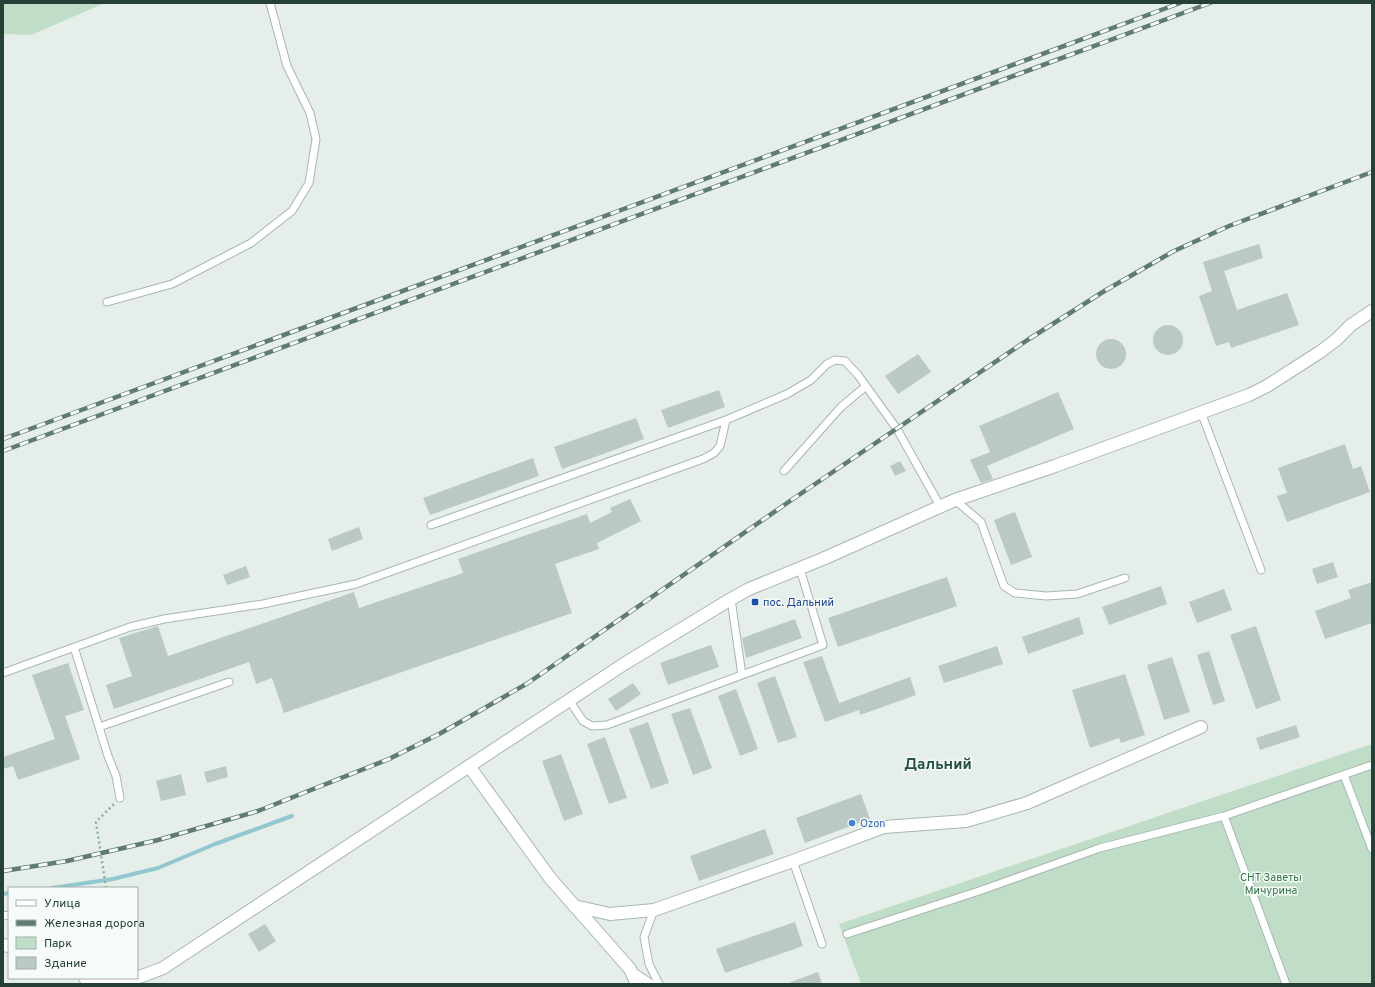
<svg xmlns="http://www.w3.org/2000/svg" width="1375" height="987" font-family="Overpass,sans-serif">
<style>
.green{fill:#c0dec7}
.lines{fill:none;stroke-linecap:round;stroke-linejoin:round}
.stream{stroke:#91c8d0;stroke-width:4}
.building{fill:#bbc9c3}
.service-casing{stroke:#a8b6b1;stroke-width:9}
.minor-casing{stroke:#a8b6b1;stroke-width:14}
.tertiary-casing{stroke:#a8b6b1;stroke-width:14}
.path{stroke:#88b0a2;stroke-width:2.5;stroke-dasharray:2 3;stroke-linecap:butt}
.service{stroke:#fff;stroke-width:7}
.minor{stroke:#fff;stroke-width:12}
.tertiary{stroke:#fff;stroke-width:12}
.rail-casing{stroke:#607b73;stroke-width:4.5}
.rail{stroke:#f6faf8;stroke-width:3;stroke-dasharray:9;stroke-linecap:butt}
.transit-dot{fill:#1a4fb4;stroke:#f6faf8;stroke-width:1.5}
.shop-dot{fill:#3f7fe0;stroke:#f6faf8;stroke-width:1.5}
.labels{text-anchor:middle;stroke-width:3;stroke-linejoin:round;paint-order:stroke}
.transit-label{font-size:11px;fill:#164399;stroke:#f6faf8;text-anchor:start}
.shop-label{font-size:11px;fill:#366cbe;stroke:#f6faf8;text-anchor:start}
.park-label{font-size:11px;fill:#317549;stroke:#f6faf8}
.district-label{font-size:15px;font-weight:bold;fill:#225144;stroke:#f6faf8}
</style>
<rect width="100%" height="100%" fill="#e6eeea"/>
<path class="green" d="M3,3H105L31,35L3,34Z
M1372,744V984H861L839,924Z"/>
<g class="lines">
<path class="stream" d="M52,888L113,879L158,868L215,844L292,816
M3,894L9,893"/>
</g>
<path class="building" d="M1259,244L1263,258L1224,271L1237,310L1287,293L1299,325L1231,348L1229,342L1216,346L1199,296L1212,291L1203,262Z
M1153 340a15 15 0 1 1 30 0a15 15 0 1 1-30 0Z
M1096 354a15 15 0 1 1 30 0a15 15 0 1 1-30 0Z
M918,354L931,372L898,394L885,376Z
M719,390L725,407L668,428L661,410Z
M1058,392L1074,429L987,466L993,479L981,483L970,460L990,452L979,426Z
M636,418L644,439L562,469L554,447Z
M1345,444L1353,469L1361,466L1370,492L1287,522L1277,496L1287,493L1278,468Z
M533,458L539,476L430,515L423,498Z
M900,461L906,471L895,476L890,466Z
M630,499L641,521L597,543L599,549L555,564L572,613L284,713L272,678L256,684L249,662L114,709L106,685L132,676L119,638L158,626L168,656L354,592L359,608L463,573L458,559L587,514L590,523L612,512L610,508Z
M1015,512L1032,557L1011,565L994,520Z
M359,527L363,539L332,551L328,539Z
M1333,562L1338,577L1317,584L1312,569Z
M246,566L250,577L227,585L223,575Z
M947,577L957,606L838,647L828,618Z
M1372,582V623L1325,639L1315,611L1351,598L1348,590Z
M1161,586L1167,604L1109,625L1102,607Z
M1224,589L1232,610L1197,623L1189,602Z
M1079,617L1084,634L1028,654L1022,637Z
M795,619L802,638L746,658L742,638Z
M1256,626L1281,700L1256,709L1230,635Z
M711,645L719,667L668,685L660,663Z
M997,646L1003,664L944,683L938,666Z
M1209,651L1225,701L1213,705L1197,655Z
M822,656L839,703L910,677L916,695L860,715L859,710L825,722L803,662Z
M1172,657L1190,712L1164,720L1147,665Z
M68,663L84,710L65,716L80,759L18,780L13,766L3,769V757L55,739L32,675Z
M1125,674L1145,735L1121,743L1119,738L1090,748L1072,690Z
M775,676L797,737L778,743L757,683Z
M633,683L641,694L616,711L608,699Z
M736,689L758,749L740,756L718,696Z
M690,708L712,768L693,775L671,714Z
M648,722L669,783L651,789L629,729Z
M1296,725L1300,737L1260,750L1256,738Z
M605,737L627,798L609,804L587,744Z
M561,754L583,814L564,821L542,761Z
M226,766L228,777L207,783L204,772Z
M181,774L186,795L161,801L156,781Z
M861,794L870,819L805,843L796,818Z
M765,829L774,854L699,881L690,856Z
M795,922L803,946L725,973L716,949Z
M265,924L276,941L259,952L248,934Z
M818,972L822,984H789L788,983Z"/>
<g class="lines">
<g class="service-casing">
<path id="service" d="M107,302L172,284L251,243L292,211L309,183L316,139L310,113L287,66L270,3
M1201,412L1261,570
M784,471L841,407L866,386
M955,500L981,522L1004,586L1015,593L1046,596L1077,594L1125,578
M431,525L726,420L787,394L811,380L827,364L835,360L845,361L858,375L897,429L940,506
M731,599L742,675
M74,647L108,756L116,776L120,798
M3,673L130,627L164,619L263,604L356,584L703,459L714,453L720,446L726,420
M569,700L583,721L592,726L607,725L823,645L800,569
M99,727L229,682
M1344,775L1372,849
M1224,816L1286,984
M793,861L822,944
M654,910L644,937L649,964L659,984
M3,916L9,915
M847,934L979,891L1100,848L1224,816L1372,765
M632,971L652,984"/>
</g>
<g class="minor-casing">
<path id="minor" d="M825,558L955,500L1055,466L1249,395L1267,386L1320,352L1336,340L1351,325L1372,311
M469,766L550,878L630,969L637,984
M574,906L610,914L654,910L793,861L884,827L966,821L1027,803L1201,727"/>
</g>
<g class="tertiary-casing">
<path id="tertiary" d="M3,945L9,946
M85,978C117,987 133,980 163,968L624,664L731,599L749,589L825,558"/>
</g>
<path class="path" d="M106,888L96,822L114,804"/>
<use href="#service" class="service"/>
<use href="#minor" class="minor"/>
<use href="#tertiary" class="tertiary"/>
<g class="rail-casing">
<path id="rail" d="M3,439L1180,3
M3,451L1210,3
M3,871L67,861L158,840L258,811L389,759L441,733L528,683L790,501L1029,339L1106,290L1174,251L1229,226L1372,172"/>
</g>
<use href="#rail" class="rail"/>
</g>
<rect class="transit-dot" x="751" y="598" width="8" height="8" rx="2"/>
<circle class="shop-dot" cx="852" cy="823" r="4"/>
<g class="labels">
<g class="transit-label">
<text x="763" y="606">пос. Дальний</text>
</g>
<g class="shop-label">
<text x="860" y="827">Ozon</text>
</g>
<g class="park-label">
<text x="1271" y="881">СНТ Заветы<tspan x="1271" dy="13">Мичурина</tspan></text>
</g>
<g class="district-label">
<text x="938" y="769">Дальний</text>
</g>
</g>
<rect width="1375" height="987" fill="none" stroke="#254038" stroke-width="8"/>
<rect x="8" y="887" width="130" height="92" fill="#f6faf8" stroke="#a2b0ab"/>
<rect x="16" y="900" width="20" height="6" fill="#ffffff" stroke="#a2b0ab"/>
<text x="44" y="907" font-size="12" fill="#254038">Улица</text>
<rect x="16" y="920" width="20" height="6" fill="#607b73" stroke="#a2b0ab"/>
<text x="44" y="927" font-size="12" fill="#254038">Железная дорога</text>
<rect x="16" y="937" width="20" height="12" fill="#c0dec7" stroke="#a2b0ab"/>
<text x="44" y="947" font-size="12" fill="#254038">Парк</text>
<rect x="16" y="957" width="20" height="12" fill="#bbc9c3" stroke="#a2b0ab"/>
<text x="44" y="967" font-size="12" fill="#254038">Здание</text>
</svg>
